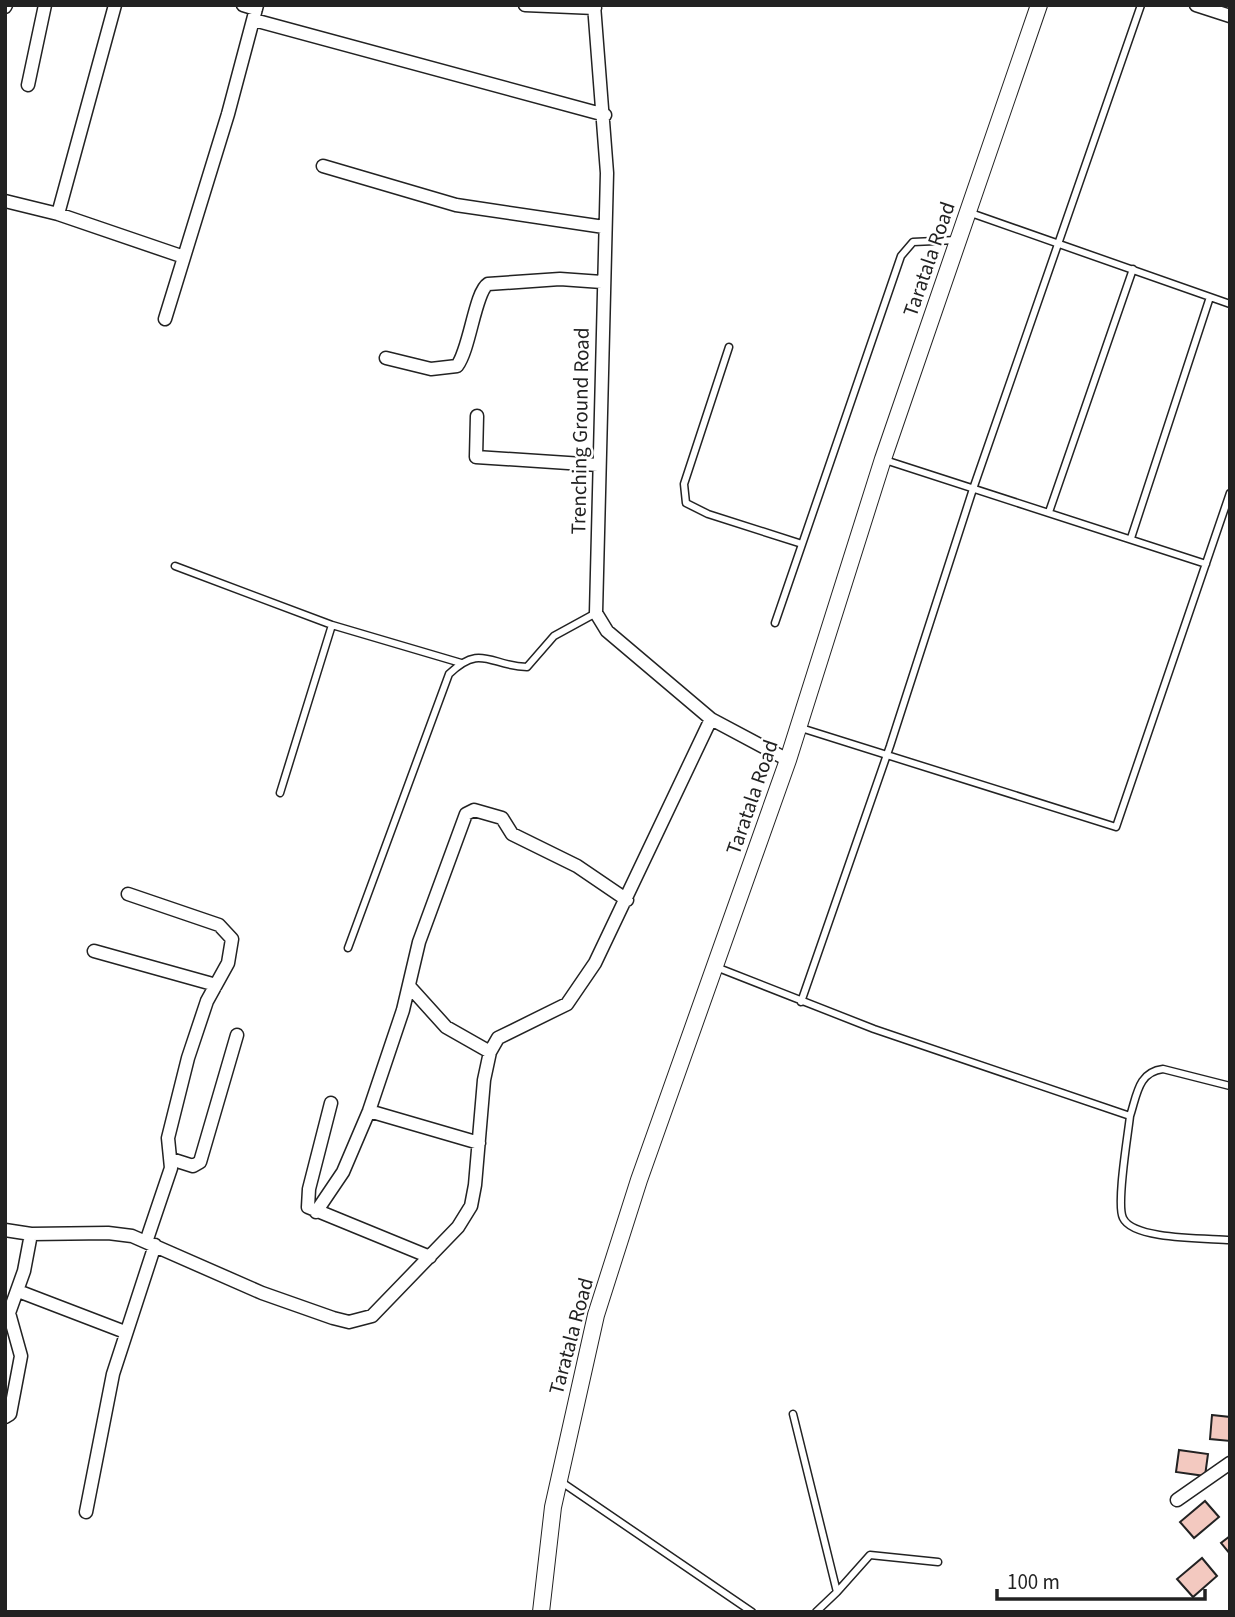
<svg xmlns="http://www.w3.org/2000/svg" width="1235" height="1617" font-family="'Source Sans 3',sans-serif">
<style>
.building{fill:#f3c9c0;stroke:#222;stroke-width:2}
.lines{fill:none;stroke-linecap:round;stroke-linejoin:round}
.service-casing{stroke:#222;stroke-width:9}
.minor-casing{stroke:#222;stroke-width:15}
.tertiary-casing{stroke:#222;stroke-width:18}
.service{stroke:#fff;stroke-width:6}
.minor{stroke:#fff;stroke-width:12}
.tertiary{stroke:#fff;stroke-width:16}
.labels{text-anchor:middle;stroke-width:5;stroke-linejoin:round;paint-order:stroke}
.street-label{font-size:21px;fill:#222;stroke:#fff}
</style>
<rect width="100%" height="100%" fill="#fff"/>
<path class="building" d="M1212,1415L1230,1417V1441L1210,1439Z
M1179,1450L1208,1454L1205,1476L1176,1472Z
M1205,1501L1219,1517L1194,1538L1180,1522Z
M1230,1536V1554L1221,1543Z
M1202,1558L1217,1576L1193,1597L1177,1579Z"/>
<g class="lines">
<g class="service-casing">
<path id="service" d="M968,212L1230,304
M729,347L684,484L686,503L708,514L802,544
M885,460L1206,564
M1049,512L1133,269
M1131,538L1210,297
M175,566L332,625L461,663
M775,623L901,256L913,242L957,240
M801,728L1116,827L1230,493
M280,793L332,625
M348,948L449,674C481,643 490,666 527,667L554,636L596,613
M716,967L874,1029L1130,1116C1128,1135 1116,1204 1123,1218C1133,1240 1206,1238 1230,1240
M801,1002L890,746L973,489L1141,5
M1130,1116C1137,1095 1138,1072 1163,1069L1230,1086
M793,1414L837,1592L816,1612
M560,1481L752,1612
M837,1592L870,1555L938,1562"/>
</g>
<g class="minor-casing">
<path id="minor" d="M243,5L256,9
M525,5L595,8
M594,5L607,173L596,613L607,631L711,719L788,760
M1196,5L1230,16
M5,7L6,5
M254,20L605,115
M28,85L45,5
M323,166L456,205L604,227
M5,201L58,214L184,257
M58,214L115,5
M165,319L228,114L257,5
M386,358L431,369L457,366C470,349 475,292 488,284L560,279L602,282
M477,416L476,457L598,465
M128,894L219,925L232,939L228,963L207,1001L188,1058L168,1138L171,1168L146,1242
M94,951L216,985
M409,986L446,1027L490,1052
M331,1103L309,1189L308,1207L430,1257
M369,1111L479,1143
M171,1159L193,1166L200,1162L237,1035
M316,1212L343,1172L369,1111L403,1010L419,942L466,814L474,810L502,818L512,834L577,866L627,900
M5,1230L31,1234L108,1233L132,1236L262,1293L333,1318L349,1322L372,1316L458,1227L471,1206L475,1185L484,1080L490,1052L498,1038L567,1004L595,963L711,719
M18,1291L125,1332
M5,1417L10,1414L21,1356L9,1313L24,1271L31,1234
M1177,1500L1230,1463
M86,1512L113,1374L155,1245"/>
</g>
<g class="tertiary-casing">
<path id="tertiary" d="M541,1612L553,1507L596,1315L639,1180L788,760L883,459L1039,5"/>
</g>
<use href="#service" class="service"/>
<use href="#minor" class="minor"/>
<use href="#tertiary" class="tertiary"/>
</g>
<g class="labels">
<g class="street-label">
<text transform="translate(929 259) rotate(-71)" y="7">Taratala Road</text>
<text transform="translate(580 431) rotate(-89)" y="7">Trenching Ground Road</text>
<text transform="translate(752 797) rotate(-71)" y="7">Taratala Road</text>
<text transform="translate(571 1336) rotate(-75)" y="7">Taratala Road</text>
</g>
</g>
<rect width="1235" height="1617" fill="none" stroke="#222222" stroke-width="14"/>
<path d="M997 1589v10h208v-10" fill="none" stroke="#222222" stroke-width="3.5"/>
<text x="1007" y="1589" font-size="21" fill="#222222" stroke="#ffffff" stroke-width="5" paint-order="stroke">100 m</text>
</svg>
